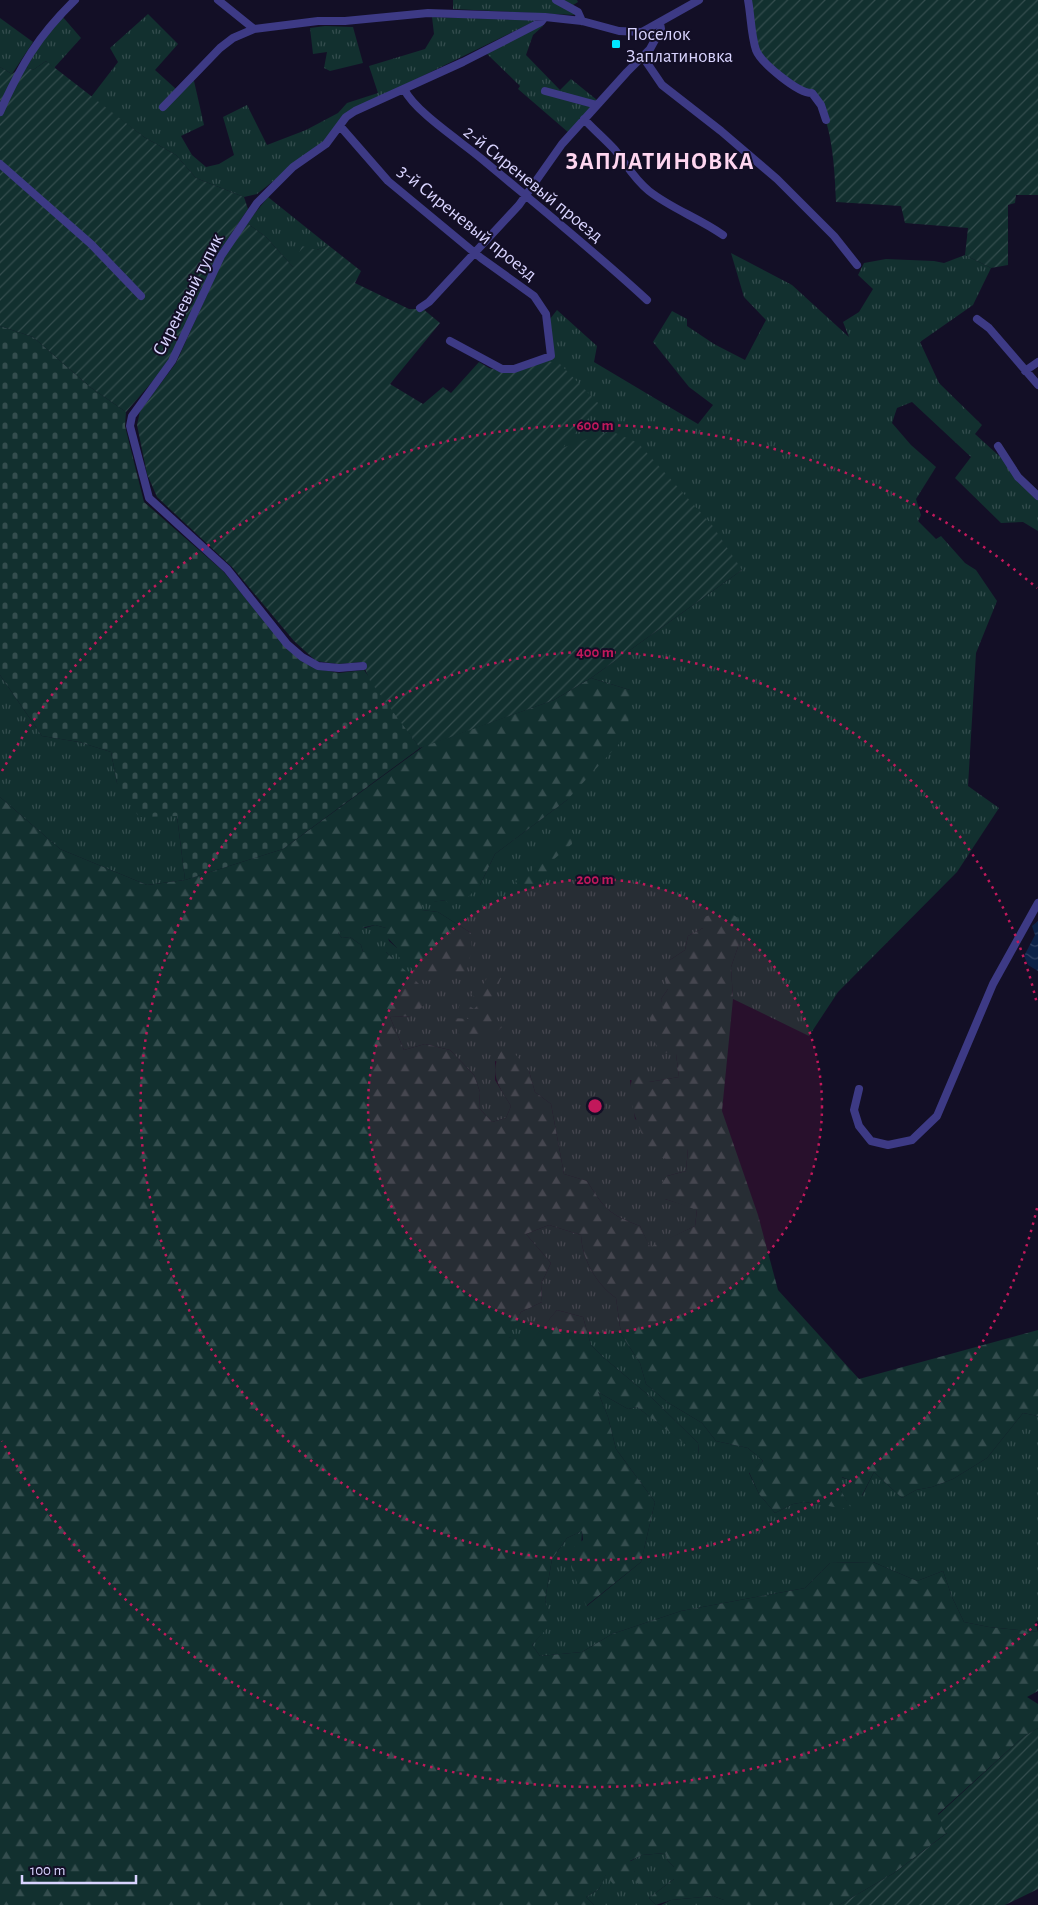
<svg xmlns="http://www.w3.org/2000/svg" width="1038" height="1905" font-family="'Alegreya Sans',sans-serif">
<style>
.grass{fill:url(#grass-tufts)}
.forest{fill:url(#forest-firs)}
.cemetery{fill:url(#cemetery-stones)}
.garden{fill:url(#garden-furrows)}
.water{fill:url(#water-waves)}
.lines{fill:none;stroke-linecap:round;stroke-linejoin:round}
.minor{stroke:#3d3a85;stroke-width:8}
.ring{fill:none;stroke:#c2185b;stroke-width:2.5;stroke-dasharray:2.5 5}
.poi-dot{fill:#00e5ff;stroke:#130f26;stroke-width:2}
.labels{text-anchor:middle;stroke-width:4;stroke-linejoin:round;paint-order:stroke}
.poi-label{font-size:19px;fill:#d9d4ff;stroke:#130f26;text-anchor:start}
.street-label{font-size:19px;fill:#d9d4ff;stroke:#130f26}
.district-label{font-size:24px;font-weight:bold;letter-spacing:1px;fill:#ffd6f0;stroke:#130f26}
.centre{fill:#c2185b;stroke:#130f26;stroke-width:2.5}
.ring-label{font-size:15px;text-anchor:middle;font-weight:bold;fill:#c2185b;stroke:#130f26;stroke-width:4;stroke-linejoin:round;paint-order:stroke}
</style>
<defs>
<pattern id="grass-tufts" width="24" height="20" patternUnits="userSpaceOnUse" patternTransform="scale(1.25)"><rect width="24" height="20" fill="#12302f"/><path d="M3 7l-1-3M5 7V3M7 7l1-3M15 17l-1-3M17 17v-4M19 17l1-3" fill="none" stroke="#344d4e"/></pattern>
<pattern id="forest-firs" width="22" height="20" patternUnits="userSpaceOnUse" patternTransform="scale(1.25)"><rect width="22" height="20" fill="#12302f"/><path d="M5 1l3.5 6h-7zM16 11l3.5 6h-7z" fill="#344d4e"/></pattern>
<pattern id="cemetery-stones" width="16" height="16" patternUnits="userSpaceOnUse" patternTransform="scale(1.25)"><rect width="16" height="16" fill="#12302f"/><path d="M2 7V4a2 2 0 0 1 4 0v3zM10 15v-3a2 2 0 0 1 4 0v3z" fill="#344d4e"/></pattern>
<pattern id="garden-furrows" width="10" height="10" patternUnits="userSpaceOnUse" patternTransform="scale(1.25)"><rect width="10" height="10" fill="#12302f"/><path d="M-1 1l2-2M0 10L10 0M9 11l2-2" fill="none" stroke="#344d4e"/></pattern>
<pattern id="water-waves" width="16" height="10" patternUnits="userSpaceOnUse" patternTransform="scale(1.25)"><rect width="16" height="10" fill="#0c2248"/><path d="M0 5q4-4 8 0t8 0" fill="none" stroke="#2f4163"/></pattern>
</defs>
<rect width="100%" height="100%" fill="#130f26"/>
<path class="grass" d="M453,0H577L578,2L573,5L575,15L453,9Z
M148,14L178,44L155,70L176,89L189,78L194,81L204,125L181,136L192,155L206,167L219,164L234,155L223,117L247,105L267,145L306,130L338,113L347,103L378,93L369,66L425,49L434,34L432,17L537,20L355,109L325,140L257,194L244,197L196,178L176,155L144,137L91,97L118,62L110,48Z
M62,16L81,38L54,68L46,61L33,70L24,66Z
M0,18L33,42L12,74L0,67Z
M542,24L543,26L533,35L526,55L560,90L571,79L597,100L569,133L518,89L520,86L485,52Z
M325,26L353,27L363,63L330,71L324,68L327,52L313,54L310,28Z
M268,197L328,245L317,250L293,267L266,237L247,223Z
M731,253L792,285L849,337L843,322L859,312L873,289L858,275L864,263L886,259L934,261L944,263L965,255L991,268L973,305L920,342L939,383L982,425L975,434L1038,491V531L1023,522L1001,523L955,478L971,457L912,402L897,408L892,423L911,445L936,467L916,499L921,515L918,521L936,539L941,536L965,563L976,570L997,601L976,653L968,786L999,808L957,872L838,992L809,1036L733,999L731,967L739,944L703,928L688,936L685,950L670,960L668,989L661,999L676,1054L679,1077L649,1082L630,1080L635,1119L688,1148L686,1171L667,1176L665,1199L697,1209L695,1226L650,1248L640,1226C608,1214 605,1209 587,1181L564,1174L551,1104L535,1092L529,1071L495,1061V1080L511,1106L506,1118L492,1122L479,1108L480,1092L474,1075L450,1050L425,1044L404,1050L390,1017L413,1016L392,958L386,952H363L361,945L350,937L342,938L338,933L344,930V922L365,928L375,925L386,928L389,941L397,948L471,933L438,912L422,910V903L446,900L480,885L495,854L567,800L630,690L591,678L742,570L561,449L545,361L548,352L546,324L557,310L597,346L594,362L698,424L713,405L689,387L653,342L672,311L687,319V326L714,344L745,360L766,320L744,297Z
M0,675L42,736L79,742L111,752L117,783L177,816L185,880L147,885L60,849L0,797Z
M549,1225L581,1235C582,1259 596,1284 616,1298L621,1334L640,1363L646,1384L667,1402L702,1423L716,1441L748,1448L763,1461L749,1473L759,1494L775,1513L793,1504L805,1502L814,1504L847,1502L840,1489L841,1477L854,1482L862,1496L874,1472L902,1498L916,1490L932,1487L953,1479L987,1458L1023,1413L1038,1416V1621L1035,1622L1038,1632L989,1627L964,1622L952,1597L943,1571L917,1581L873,1562L830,1563L805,1588L681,1611L612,1634L582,1652L540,1656L532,1645L551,1623L545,1600L552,1559L567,1538L582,1531L579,1584L587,1606L641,1562L655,1502L616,1449L608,1417L598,1392L628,1409L637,1407L699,1454L698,1443L653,1399L603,1357L591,1345L583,1317L557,1310L531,1342L507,1337L521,1312L542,1302L541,1284L551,1263L526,1234Z
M665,1853L668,1861L674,1867V1879L649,1898L656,1905H594L586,1897L599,1889L606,1874L636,1871L646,1879L629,1862L642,1855Z
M713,1896L724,1900V1905H661L671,1900Z"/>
<path class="forest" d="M591,678L630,690L628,734L567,800L495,854L480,885L464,901L451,906L445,900L422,904V910L438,912L471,933L472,950L465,973L447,972L426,981L398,956L397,948L386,936V928L375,925L356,929L344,923L345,930L338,933L342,938L350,937L361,945L363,952H386L420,985L425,1004L413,1016L390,1017L404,1050L425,1044L450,1050L474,1075L480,1092L479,1108L492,1122L506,1118L511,1106C499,1087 488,1073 501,1051L511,1049L529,1071L535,1092L551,1104L564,1174L587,1181C605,1209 608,1214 640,1226L650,1247L695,1226L697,1210L665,1199L660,1186L667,1176L686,1171L688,1149L672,1161L651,1154C640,1129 621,1095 636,1069L649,1082L679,1077L676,1054L657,1051L649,1014L663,1010L661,999L668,989L663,973L670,960L685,950L688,936L703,928L704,917L726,910L738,918L739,944L731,967L733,999L722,1111L758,1215L778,1290L859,1379L1038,1330V1416L1023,1413L987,1458L953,1479L932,1487L916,1490L902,1498L874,1472L861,1497L854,1482L842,1477L840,1489L852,1510L805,1502L793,1504L775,1513L759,1494L749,1472L763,1461L748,1448L716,1441L702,1423L667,1402L646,1384L640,1363L621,1334L616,1298C596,1284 582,1259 581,1235L549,1225L526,1234L551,1263L541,1284L542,1302L521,1312L508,1337L531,1341L557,1310L583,1317L591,1345L603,1357L653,1399L698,1443L699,1455L637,1407L628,1409L598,1392L608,1417L616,1449L655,1502L641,1562L586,1606L571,1567V1549L583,1540L582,1531L567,1538L552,1559L545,1600L552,1623L532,1645L540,1656L582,1652L612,1634L681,1611L805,1588L830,1563L873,1562L917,1581L943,1571L952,1597L964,1622L989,1627L1038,1632V1691L1027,1697L1038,1704V1728L1023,1737L938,1814L948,1832L894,1873L839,1905H724V1900L713,1896L671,1900L656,1905L649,1898L674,1879V1867L668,1861L665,1853L642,1855L630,1861L645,1869L646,1879L642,1886L635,1882V1871L624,1881L613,1884L606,1875L599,1889L586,1897L594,1905H0V797L60,849L147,885L185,880L283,849L424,746L554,700Z
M573,833L572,844L547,865L549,878L537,885L522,888L515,881L531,874L536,851H552L558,839Z
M489,975L501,978L495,993L493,1013L502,1027L490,1038L459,1036L453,1018L469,1019L458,1009L461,1001L474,1009L481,1002L471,994L482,986Z"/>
<path class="cemetery" d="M0,326L33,337L90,387L126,412L125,426L144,502L223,571L284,645L318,669L339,673L364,670L420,748L283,849L185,880L177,816L139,817L117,783L111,752L79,742L42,736L0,675Z"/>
<path class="garden" d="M751,0H1038V195H1016L1015,203L1008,205V265L991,268L965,255L968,228L905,223L901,206L836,202C835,176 833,130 820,107C808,87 766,67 759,50C754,35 754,16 751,0Z
M46,61L144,137L176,155L196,178L244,197L248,209L219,252L170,361L126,412L90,387L33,337L0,326V67L12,74L24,66L33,70Z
M247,223L266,237L293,267L302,246L317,250L328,245L361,271L355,283L409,309H423L440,323L390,384L423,404L443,387L451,393L479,362L489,368L509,373L545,361L559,363L600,405L562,448L611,431L638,443L712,525L742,570L591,678L554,700L420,748L370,681L362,662L338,664L316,661L294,641L232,567L157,497L147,474L137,425L140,411L176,363L224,257Z
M1038,1728V1889L1005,1905H839L894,1873L947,1833L938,1815L1023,1737Z"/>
<path class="water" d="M1038,921V971L1028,965L1024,956L1035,935L1032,926Z"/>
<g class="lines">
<path class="minor" d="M218,0L254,29
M556,0L578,12L582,21
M748,0C751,16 751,35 756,50C761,63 799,94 812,93L821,105L826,120
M643,57L662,85L721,131L777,179L834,236L857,265
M404,89C415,112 462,142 483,160C538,206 594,251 647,300
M545,91L597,105
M163,107L220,48L233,38L254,29L318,21H345L428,13L545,17
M0,112C21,65 38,36 75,0
M584,119C594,130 605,139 615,150C626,164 634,179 649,191C672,209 699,218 723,235
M340,126L388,181L481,258L534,296L546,314L551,356L514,369H502L450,341
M0,164L91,244L141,296
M420,308L429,302L519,205L562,144L627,72L650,49L661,29L660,23
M977,319L989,328L1038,385
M1025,371L1038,362
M998,446L1018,477L1038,496
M363,666L339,668L318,666L302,657L287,644L227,569L149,498L130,426L132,416L172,361L221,256L257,203L293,167L326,144L346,117L355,111L463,62L541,22L545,17L582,21L619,31L642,32L699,0
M859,1089L854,1110L859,1126L871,1141L888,1145L912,1140L937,1116L993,984L1038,903"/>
</g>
<circle cx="595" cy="1106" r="227" fill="#c2185b" fill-opacity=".12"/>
<g class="ring">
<circle cx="595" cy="1106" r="227"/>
<path d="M1037 1208A454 454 0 1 1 1037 1004"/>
<path d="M1037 1624A681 681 0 0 1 2 1441M2 771A681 681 0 0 1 1037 588"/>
</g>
<rect class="poi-dot" x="611" y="39" width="10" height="10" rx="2.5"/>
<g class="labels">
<g class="poi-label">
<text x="626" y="40">Поселок<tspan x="626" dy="22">Заплатиновка</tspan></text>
</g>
<g class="street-label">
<text transform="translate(534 183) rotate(39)" y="7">2-й Сиреневый проезд</text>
<text transform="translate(468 222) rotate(39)" y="7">3-й Сиреневый проезд</text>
<text transform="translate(187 294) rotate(-63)" y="7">Сиреневый тупик</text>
</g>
<g class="district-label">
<text x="660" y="169">ЗАПЛАТИНОВКА</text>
</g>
</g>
<circle cx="595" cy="1106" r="8" class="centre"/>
<g class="ring-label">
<text x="595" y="430">600 m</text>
<text x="595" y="657">400 m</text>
<text x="595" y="884">200 m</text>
</g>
<path d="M22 1875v8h114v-8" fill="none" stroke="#d9d4ff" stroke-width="2.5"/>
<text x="30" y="1875" font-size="15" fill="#d9d4ff" stroke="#130f26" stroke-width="4" paint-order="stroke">100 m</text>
</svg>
